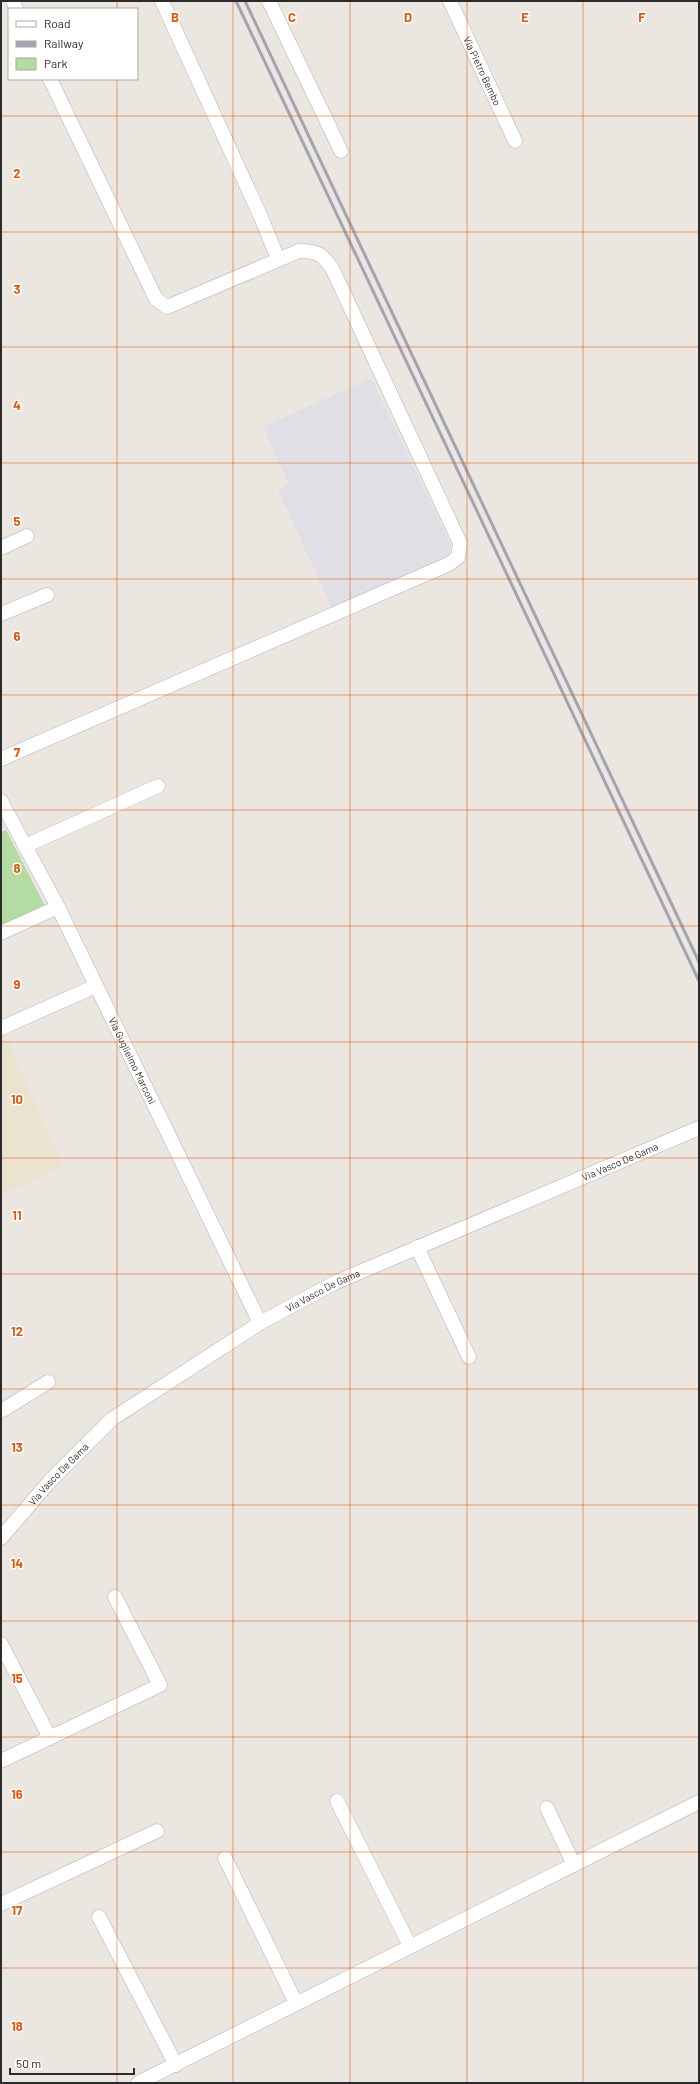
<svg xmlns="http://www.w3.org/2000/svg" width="700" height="2084" font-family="Barlow,sans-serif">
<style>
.industrial{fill:#e0dfe5}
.education{fill:#ebe3d0}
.green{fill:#b4dba2}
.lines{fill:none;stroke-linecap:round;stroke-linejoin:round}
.minor-casing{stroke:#afb1ba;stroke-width:15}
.minor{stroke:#fff;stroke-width:14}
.rail{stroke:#a2a4b3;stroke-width:3}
.grid{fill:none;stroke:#df570e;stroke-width:1;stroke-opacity:0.55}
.labels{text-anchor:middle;stroke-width:3;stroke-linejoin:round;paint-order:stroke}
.street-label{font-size:10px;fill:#2b2b2b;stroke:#fff}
.grid-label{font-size:13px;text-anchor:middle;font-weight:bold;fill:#df570e;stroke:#fff;stroke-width:3;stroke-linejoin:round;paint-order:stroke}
</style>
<rect width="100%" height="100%" fill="#ebe6df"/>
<path class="industrial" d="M371,378L452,547L447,557L332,608L278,490L289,484L263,427Z"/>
<path class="education" d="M5,1034L63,1167L1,1195V1035Z"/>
<path class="green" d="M6,830L46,908L1,928V832Z"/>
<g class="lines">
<g class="minor-casing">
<g id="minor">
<path d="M13,1L16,9"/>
<path d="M162,1L260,215L278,259"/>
<path d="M269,1L341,151"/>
<path id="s1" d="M450,1L515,141"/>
<path d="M1,548L27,536"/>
<path d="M1,614L47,595"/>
<path d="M1,759L449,564L458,557L460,543L332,268C322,254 317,251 299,251L167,307L156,299L50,79"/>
<path id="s2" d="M1,801L58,907L260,1323"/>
<path d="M25,846L158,786"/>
<path d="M1,933L58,907"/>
<path d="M1,1028L96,986"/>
<path d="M417,1247L469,1357"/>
<path d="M1,1411L48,1382"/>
<path id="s3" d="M1,1538L49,1482L112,1419L260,1323L334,1283L699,1128"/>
<path d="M1,1644L50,1738"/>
<path d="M1,1761L160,1685L115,1597"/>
<path d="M337,1801L410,1946"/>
<path d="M547,1808L574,1865"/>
<path d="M225,1858L296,2003"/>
<path d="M1,1904L157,1831"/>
<path d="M99,1917L176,2065"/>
<path d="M138,2083L699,1802"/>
</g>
</g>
<use href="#minor" class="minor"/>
<path class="rail" d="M236,1L699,981
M245,1C397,321 546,643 699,962"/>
</g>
<path class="grid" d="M117,1V9M233,1V2083M350,1V2083M467,1V2083M583,1V2083M117,79V2083M1,116H699M1,232H699M1,347H699M1,463H699M1,579H699M1,695H699M1,810H699M1,926H699M1,1042H699M1,1158H699M1,1274H699M1,1389H699M1,1505H699M1,1621H699M1,1737H699M1,1852H699M1,1968H699"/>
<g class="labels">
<g class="street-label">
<text dy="4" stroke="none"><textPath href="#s1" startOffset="77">Via Pietro Bembo</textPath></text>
<text dy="4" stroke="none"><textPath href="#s2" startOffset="291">Via Guglielmo Marconi</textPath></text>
<text dy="4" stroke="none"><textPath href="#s3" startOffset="734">Via Vasco De Gama</textPath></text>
<text dy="4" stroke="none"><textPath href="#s3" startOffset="410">Via Vasco De Gama</textPath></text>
<text dy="4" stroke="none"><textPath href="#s3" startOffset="86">Via Vasco De Gama</textPath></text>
</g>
</g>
<g class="grid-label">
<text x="175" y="22">B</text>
<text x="292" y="22">C</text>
<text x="408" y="22">D</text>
<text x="525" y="22">E</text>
<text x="642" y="22">F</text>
<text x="17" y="178">2</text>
<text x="17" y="294">3</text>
<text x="17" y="410">4</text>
<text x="17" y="526">5</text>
<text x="17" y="641">6</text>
<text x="17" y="757">7</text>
<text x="17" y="873">8</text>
<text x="17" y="989">9</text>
<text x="17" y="1104">10</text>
<text x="17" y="1220">11</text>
<text x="17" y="1336">12</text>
<text x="17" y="1452">13</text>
<text x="17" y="1568">14</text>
<text x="17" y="1683">15</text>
<text x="17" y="1799">16</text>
<text x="17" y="1915">17</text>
<text x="17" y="2031">18</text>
</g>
<rect width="700" height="2084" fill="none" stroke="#2b2b2b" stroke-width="4"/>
<rect x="8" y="8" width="130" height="72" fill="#ffffff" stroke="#aaaaaa"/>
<rect x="16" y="21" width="20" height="6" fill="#ffffff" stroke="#aaaaaa"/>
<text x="44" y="28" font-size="12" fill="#2b2b2b">Road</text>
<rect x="16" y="41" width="20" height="6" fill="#a2a4b3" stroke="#aaaaaa"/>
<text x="44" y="48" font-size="12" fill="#2b2b2b">Railway</text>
<rect x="16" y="58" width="20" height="12" fill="#b4dba2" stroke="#aaaaaa"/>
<text x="44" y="68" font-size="12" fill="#2b2b2b">Park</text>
<path d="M10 2068v6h124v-6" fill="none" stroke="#2b2b2b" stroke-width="2"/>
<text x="16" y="2068" font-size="12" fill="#2b2b2b" stroke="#ffffff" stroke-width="3" paint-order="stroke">50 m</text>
</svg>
